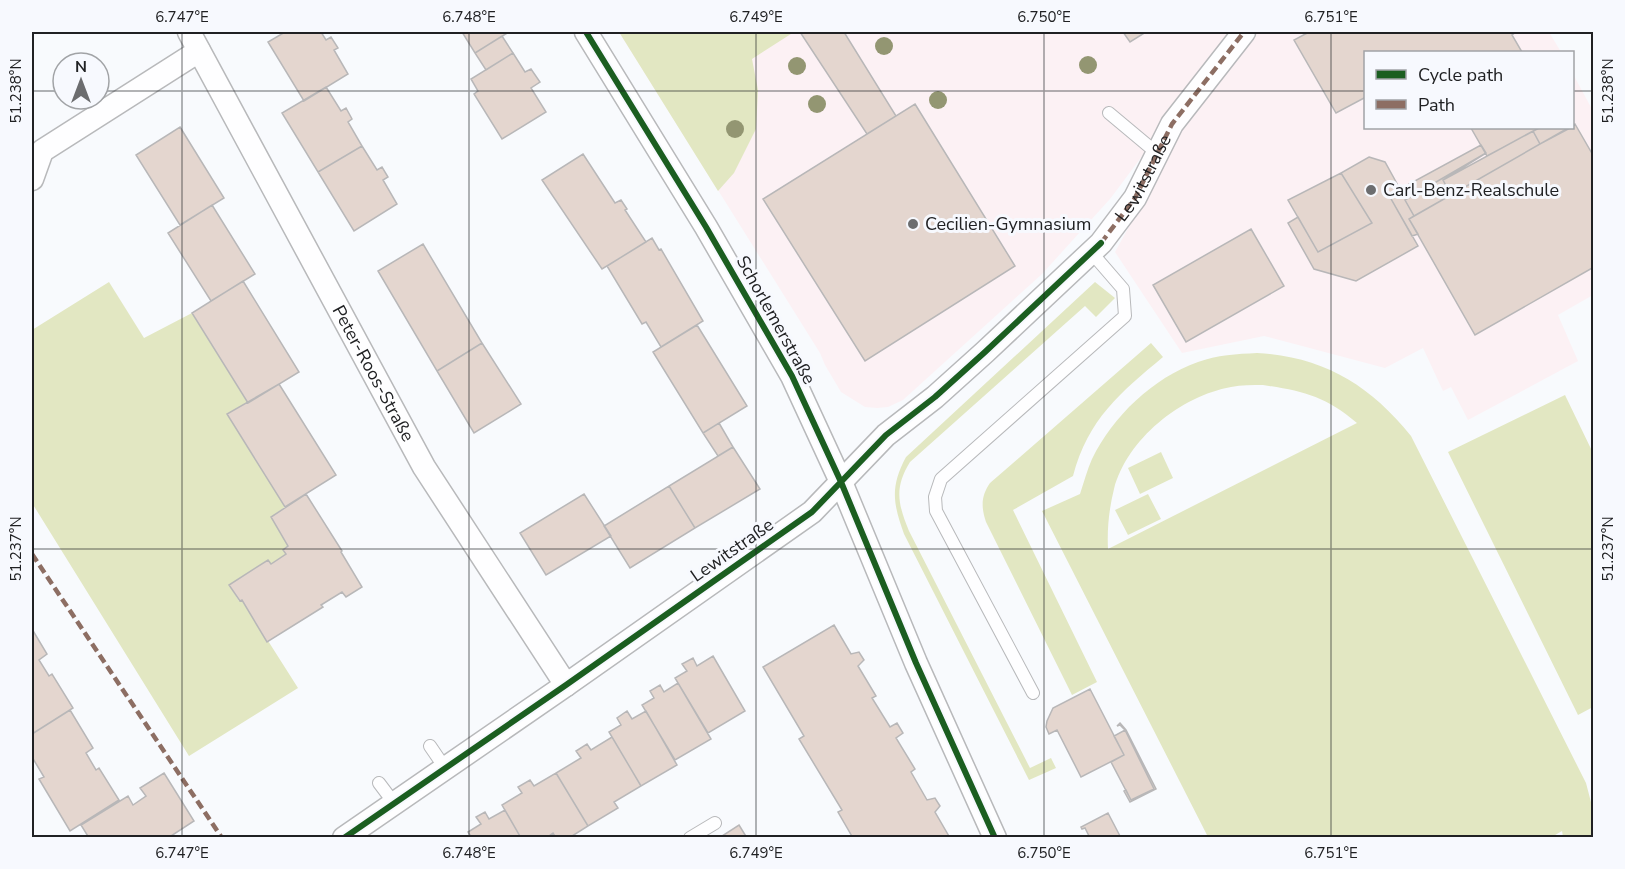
<svg xmlns="http://www.w3.org/2000/svg" width="1625" height="869" font-family="'Nunito Sans',sans-serif">
<style>
.education{fill:#fcf1f4}
.green{fill:#e2e7c2;fill-rule:evenodd}
.building{fill:#e4d6cf;stroke:#b8b7b8;stroke-width:1.5}
.lines{fill:none;stroke-linecap:round;stroke-linejoin:round}
.lane-casing{stroke:#b8b9bb;stroke-width:14}
.street-casing{stroke:#b8b9bb;stroke-width:25}
.lane{stroke:#fefeff;stroke-width:12}
.street{stroke:#fefeff;stroke-width:22}
.quiet{stroke:#8d6e63;stroke-width:4.5;stroke-dasharray:9 4.5;stroke-linecap:butt}
.cycleway-casing{stroke:#f7f9fe;stroke-width:10}
.cycleway{stroke:#1b5e20;stroke-width:6}
.tree{fill:#939672}
.ticks{fill:none;stroke:#202123;stroke-width:1.5;stroke-opacity:0.45}
.poi-dot{fill:#6c6d6f;stroke:#f7f9fe;stroke-width:2}
.labels{text-anchor:middle;stroke-width:6;stroke-linejoin:round;paint-order:stroke}
.street-label{font-size:18px;fill:#202123;stroke:#f7f9fe}
.poi-label{font-size:18px;fill:#202123;stroke:#f7f9fe;text-anchor:start}
.neatline{fill:none;stroke:#202123;stroke-width:2}
.ticks-label{font-size:15px;text-anchor:middle;fill:#202123}
</style>
<rect width="100%" height="100%" fill="#f8fafd"/>
<path class="education" d="M619,32H1235L1110,199L1042,274L903,400L888,407L877,408L865,407L841,392L825,365L820,353Z
M1256,32H1549L1561,52H1366V128H1572L1573,74L1593,111V295L1558,315L1578,361L1468,420L1451,387L1443,391L1423,348L1385,368L1264,336L1182,353L1115,252L1185,125Z"/>
<path class="green" d="M619,32H794L752,59L758,90L756,129L734,173L718,191Z
M109,282L144,338L192,313L248,403L228,415L285,507L271,517L288,546L283,550L286,554L271,564L268,560L229,585L239,601L242,600L298,688L189,756L32,503V330Z
M1095,282L1115,298L1096,317L1085,306L910,462C894,488 898,504 909,531L1030,768L1051,758L1056,768L1029,780L904,534C893,503 890,487 906,457Z
M1151,343L1163,357C1120,393 1088,419 1073,476L1013,510L1097,682L1072,695L986,522C981,507 981,496 990,483Z
M1257,353C1323,357 1369,384 1411,436L1586,783L1592,806L1593,837H1563L1562,831L1550,838L1208,837L1042,511L1080,494C1084,482 1087,470 1092,459C1113,416 1153,378 1198,362C1217,355 1237,354 1257,353ZM1263,385C1303,391 1325,396 1357,423L1108,549C1107,529 1109,509 1114,489C1127,439 1181,396 1231,387C1241,385 1253,385 1263,385Z
M1565,395L1593,453V707L1578,715L1448,452Z
M1161,452L1173,478L1140,494L1128,468Z
M1148,494L1161,519L1128,535L1115,510Z"/>
<path class="building" d="M285,32H321L326,40L331,37L338,48L334,50L348,74L304,101L268,42Z
M462,32H509L475,53Z
M800,32H844L896,116L867,134Z
M1123,32H1146L1130,42Z
M1309,32H1516L1512,35L1522,52H1366V97L1336,113L1294,40Z
M502,36L513,53L486,70L475,53Z
M513,53L525,72L531,69L540,82L531,88L546,112L502,139L474,94L478,91L471,79Z
M326,87L341,111L346,108L352,119L348,122L362,146L318,172L282,113Z
M915,104L1015,266L865,361L763,199Z
M1575,124L1594,157V267L1475,335L1409,219Z
M180,127L224,198L180,225L136,155Z
M1471,128H1539L1487,156Z
M1539,128H1570L1540,144L1533,131Z
M1533,131L1540,144L1451,195L1443,180Z
M1481,145L1486,153L1405,200L1414,216L1409,219L1418,234L1412,236L1390,197L1401,191L1400,189Z
M362,146L377,170L382,167L388,177L383,180L397,204L354,231L318,172Z
M1486,153L1443,180L1451,195L1414,216L1405,200Z
M583,154L615,203L621,200L627,209L625,210L646,242L602,269L542,180Z
M1369,157L1385,162L1400,189L1401,191L1390,197L1418,246L1356,281L1314,269L1288,223L1298,217L1318,252L1372,223L1341,173Z
M1341,173L1372,223L1318,252L1288,200Z
M212,205L255,274L211,301L168,233Z
M1251,229L1284,286L1186,342L1153,285Z
M652,238L659,250L661,249L703,321L661,347L646,322L642,324L607,266Z
M423,244L482,343L437,371L378,271Z
M243,281L299,372L248,403L192,313Z
M697,325L747,406L703,433L653,352Z
M482,343L521,404L474,433L437,371Z
M279,384L336,475L285,507L227,414Z
M719,423L733,447L718,456L703,433Z
M733,447L760,489L695,528L669,486Z
M669,486L695,528L630,568L604,526Z
M306,494L342,551L341,552L362,587L346,597L342,592L321,605L323,607L267,642L242,600L240,601L229,585L268,560L271,564L286,554L283,550L288,546L271,517Z
M584,494L611,536L546,575L520,533Z
M834,625L851,654L859,652L864,660L858,666L876,696L872,698L890,727L897,723L903,733L896,738L915,769L911,772L927,800L935,798L940,806L935,812L950,838H853L838,812L842,810L799,739L804,736L763,667Z
M32,629L47,654L39,660L49,676L52,674L73,708L32,734Z
M713,656L745,711L708,733L675,678L687,671L682,664L693,658L697,666Z
M678,683L711,739L675,760L642,705L654,698L650,691L660,685L664,692Z
M1090,689L1124,755L1081,777L1057,730L1049,734L1046,727L1047,721L1053,708Z
M70,710L93,748L86,753L96,770L99,768L119,800L70,831L39,779L44,777L32,757V734Z
M627,711L632,719L646,711L677,765L641,786L609,732L621,725L617,718Z
M1120,723L1126,730L1156,789L1130,802L1124,791L1126,790L1131,800L1154,789L1125,730L1120,725L1117,726Z
M1125,730L1154,789L1131,800L1111,762L1124,755L1114,736Z
M612,737L641,786L614,802L618,808L588,826L556,773L581,758L576,751L587,744L591,750Z
M164,773L194,821L168,838H89L81,825L128,796L133,805L146,796L140,788Z
M556,773L588,826L569,838H556L553,833L546,838H521L502,805L522,793L518,787L530,780L534,786Z
M505,810L521,838H472L468,832L481,824L476,817L485,812L489,819Z
M1108,813L1121,838H1090L1085,828L1082,829L1081,827Z
M739,825L747,838H723L722,836Z"/>
<g class="lines">
<g class="lane-casing">
<path id="lane" d="M1109,113L1158,154
M1033,693L936,511L935,497L941,479L1125,316L1123,289L1091,252
M430,746L445,768
M379,783L394,803
M690,838L715,823"/>
</g>
<g class="street-casing">
<g id="street">
<path id="s1" d="M189,32L424,467L566,685"/>
<path d="M586,32L706,227L792,376L841,482L916,663L995,838"/>
<path d="M32,179L42,151L199,51"/>
<path d="M344,838L566,685L812,512L886,435L935,397L985,352L1101,243L1135,198L1172,124L1244,32"/>
</g>
</g>
<use href="#lane" class="lane"/>
<use href="#street" class="street"/>
<g class="quiet">
<path id="s2" d="M1101,243L1135,198L1172,124L1244,32"/>
<path d="M32,554L222,838"/>
</g>
<g class="cycleway-casing">
<path id="cycleway" d="M586,32L706,227L792,376L841,482L916,663L995,838
M344,838L566,685L812,512L886,435L935,397L985,352L1101,243"/>
</g>
<use href="#cycleway" class="cycleway"/>
</g>
<g class="tree">
<circle cx="884" cy="46" r="9"/>
<circle cx="1088" cy="65" r="9"/>
<circle cx="797" cy="66" r="9"/>
<circle cx="938" cy="100" r="9"/>
<circle cx="817" cy="104" r="9"/>
<circle cx="735" cy="129" r="9"/>
</g>
<path class="ticks" d="M182,32V838M469,32V838M756,32V838M1044,32V838M1331,32V838M32,91H63M99,91H1366M1572,91H1594M32,549H1594"/>
<g class="poi-dot">
<circle cx="1371" cy="190" r="6"/>
<circle cx="913" cy="224" r="6"/>
</g>
<g class="labels">
<g class="street-label">
<text dy="6" stroke="none"><textPath href="#s2" startOffset="78">Lewitstraße</textPath></text>
<text transform="translate(776 320) rotate(61)" y="6">Schorlemerstraße</text>
<text dy="6" stroke="none"><textPath href="#s1" startOffset="388">Peter-Roos-Straße</textPath></text>
<text transform="translate(732 550) rotate(-35)" y="6">Lewitstraße</text>
</g>
<g class="poi-label">
<text x="1383" y="196">Carl-Benz-Realschule</text>
<text x="925" y="230">Cecilien-Gymnasium</text>
</g>
</g>
<rect width="1625" height="869" fill="none" stroke="#f7f9fe" stroke-width="66"/>
<rect x="1364" y="51" width="210" height="78" fill="#f7f9fe" stroke="#a1a3a6" stroke-width="1.5"/>
<rect x="1376" y="70" width="30" height="9" fill="#1b5e20" stroke="#a1a3a6" stroke-width="1.5"/>
<text x="1418" y="81" font-size="18" fill="#202123">Cycle path</text>
<rect x="1376" y="100" width="30" height="9" fill="#8d6e63" stroke="#a1a3a6" stroke-width="1.5"/>
<text x="1418" y="111" font-size="18" fill="#202123">Path</text>
<g transform="translate(81 81)"><circle r="28" fill="#f7f9fe" stroke="#a1a3a6" stroke-width="1.5"/>
<path d="M0-4.5L10 22L0 15L-10 22Z" fill="#6c6d6f"/>
<text y="-9" font-size="16" font-weight="bold" text-anchor="middle" fill="#202123">N</text>
</g>
<rect x="33" y="33" width="1559" height="803" class="neatline"/>
<g class="ticks-label">
<text x="182" y="22">6.747°E</text>
<text x="469" y="22">6.748°E</text>
<text x="756" y="22">6.749°E</text>
<text x="1044" y="22">6.750°E</text>
<text x="1331" y="22">6.751°E</text>
<text transform="translate(16 91) rotate(-90)" y="5">51.238°N</text>
<text transform="translate(1608 91) rotate(-90)" y="5">51.238°N</text>
<text transform="translate(16 549) rotate(-90)" y="5">51.237°N</text>
<text transform="translate(1608 549) rotate(-90)" y="5">51.237°N</text>
<text x="182" y="858">6.747°E</text>
<text x="469" y="858">6.748°E</text>
<text x="756" y="858">6.749°E</text>
<text x="1044" y="858">6.750°E</text>
<text x="1331" y="858">6.751°E</text>
</g>
</svg>
